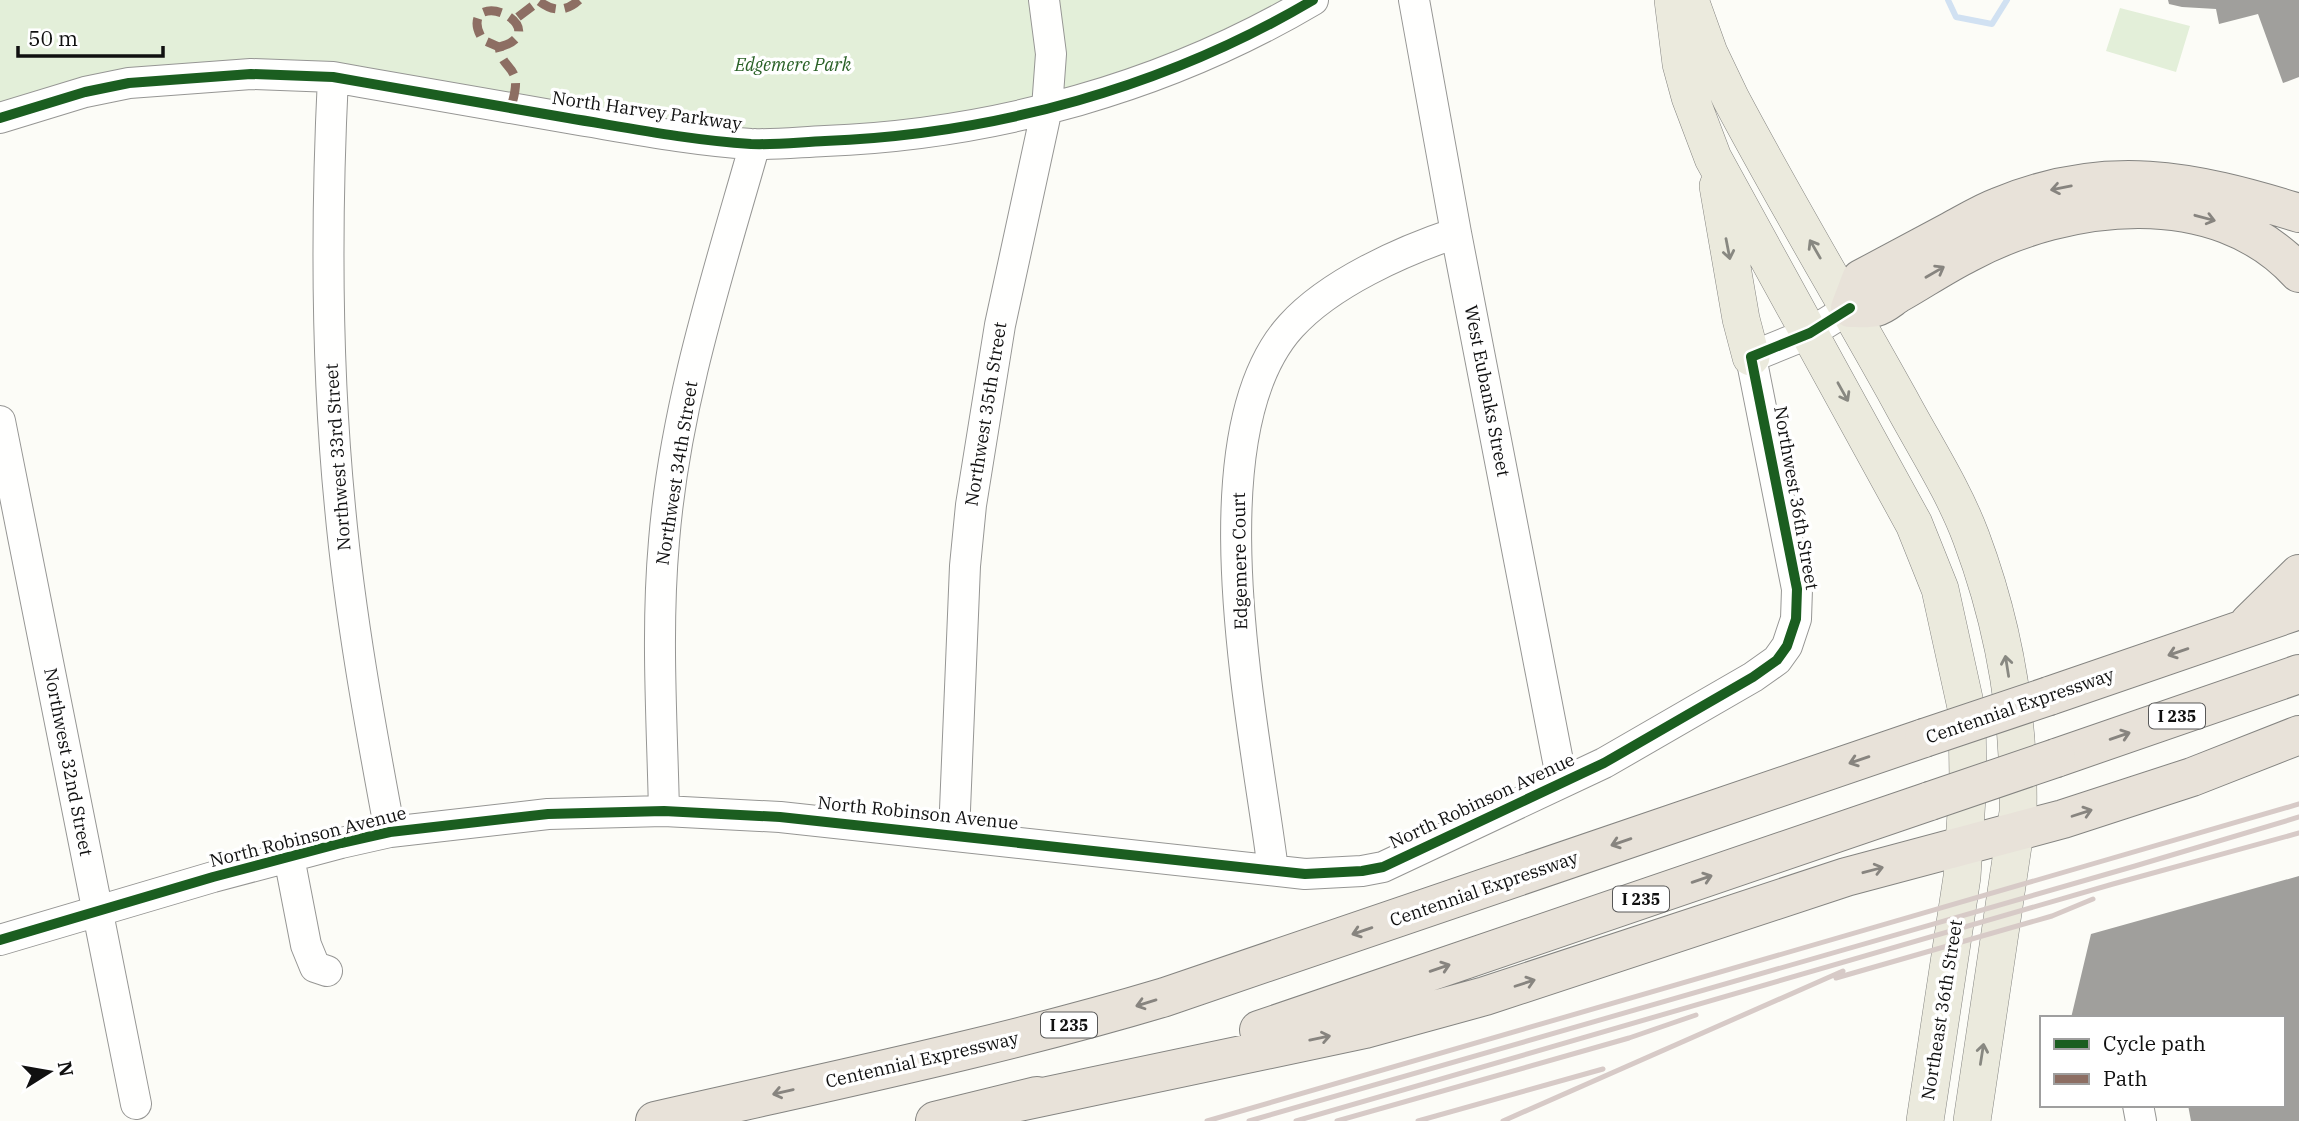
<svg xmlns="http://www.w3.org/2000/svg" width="2299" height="1121" font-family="'IBM Plex Serif',serif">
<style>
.green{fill:#e3efd9}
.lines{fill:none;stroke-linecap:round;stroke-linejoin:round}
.stream{stroke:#d1e1f2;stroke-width:6}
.building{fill:#a09f9c}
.minor-casing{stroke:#969694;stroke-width:32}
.major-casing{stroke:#848481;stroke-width:38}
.highway-casing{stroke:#848481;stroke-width:40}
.minor{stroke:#fffffe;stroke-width:30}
.major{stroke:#ebeadd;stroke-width:37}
.highway{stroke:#e8e2d9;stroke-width:38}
.rail{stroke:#d7cac7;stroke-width:5}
.highway-bridge-casing{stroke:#848481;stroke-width:40;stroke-linecap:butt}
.highway-bridge{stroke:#e8e2d9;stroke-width:38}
.quiet{stroke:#8d6e63;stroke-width:9;stroke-dasharray:18 9;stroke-linecap:butt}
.cycleway-casing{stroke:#fff;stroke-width:15}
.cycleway{stroke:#1b5e20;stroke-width:10}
.oneway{stroke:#87847f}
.oneway2{stroke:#888881}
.labels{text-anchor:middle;stroke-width:7;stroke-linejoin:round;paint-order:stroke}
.shield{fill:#fff;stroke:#585858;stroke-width:2}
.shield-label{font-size:16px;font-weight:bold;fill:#101010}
.park-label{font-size:18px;font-style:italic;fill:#2a6127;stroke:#fff}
.street-label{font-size:18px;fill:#101010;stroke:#fff}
</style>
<rect width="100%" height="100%" fill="#fcfcf7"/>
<path class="green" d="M0,0H1291L1236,30L1082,90L928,123L798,131L730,129L677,124L361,71L0,106Z
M2120,8L2190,26L2176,72L2106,51Z"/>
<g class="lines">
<path class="stream" d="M1948,0L1956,17L1992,24L2007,0"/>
</g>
<path class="building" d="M2168,0H2299V77L2283,83L2258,14L2219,24L2216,9L2182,7L2169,4Z
M2299,876V1121H2191L2188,1105H2283V1018H2071L2091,934Z"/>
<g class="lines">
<g class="minor-casing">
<path id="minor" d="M1414,0L1456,233L1562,782
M333,77C326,220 326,365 340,507C350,616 370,725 390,832
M0,118L85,92L129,83L251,74L333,77C411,91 489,104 568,118C629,128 689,140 751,144C775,145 801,142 825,141C996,134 1166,87 1313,0
M0,421L136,1104
M664,811C662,721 656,631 664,541C675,405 718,274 755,144
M954,834L965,566L971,505L1000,325L1047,108L1051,54L1044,0
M289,857L306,945L315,967L327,971
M1273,870C1256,732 1190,437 1291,326C1330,283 1402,251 1456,233
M0,940L213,877L341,843L390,832L548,814L664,811L780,817L1305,874L1362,871L1383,867L1604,763L1753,677L1777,660L1787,646L1796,619L1797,589L1751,357L1810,333L1850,308
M2138,1105L2141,1121"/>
</g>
<g class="major-casing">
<path id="major" d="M1673,0L1681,64L1690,97L1713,158L1914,524L1940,589L1967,712L1968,781L1962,877L1925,1121
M1690,0L1709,53L1731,99C1785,201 1844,299 1900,400C1924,445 1953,489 1971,537C2004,625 2020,718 2018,812L1972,1121
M1718,186L1741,319L1751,357"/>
</g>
<g class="highway-casing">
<path id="highway" d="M2299,213C2192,180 2106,162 1998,207C1982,213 1966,223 1951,231C1921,247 1891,263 1861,279L1850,308C1858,308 1868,309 1876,307C1884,305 1892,297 1899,293C1922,280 1944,265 1968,253C2067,200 2216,182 2299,273
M2249,623L2299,574
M2049,696L2299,610
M2056,758L2299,674
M1259,1030L1930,801
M1014,1103L1365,1029L1485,996L1846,877L2063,819L2192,777L2299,735
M655,1121C826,1082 998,1047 1165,997L1924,738
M935,1121L1037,1096"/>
</g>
<use href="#minor" class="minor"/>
<use href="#major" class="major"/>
<use href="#highway" class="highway"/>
<path class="rail" d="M1836,978L2052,916L2093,899
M1207,1121L2299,804
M1249,1121L2135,866L2299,817
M1296,1121L2113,884L2299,833
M1337,1121L1629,1038L1696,1015
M1418,1121L1603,1069
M1503,1121L1843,971"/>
<g class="highway-bridge-casing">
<path id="highway-bridge" d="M1924,738L2049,696
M1930,801L2056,758"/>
</g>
<use href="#highway-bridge" class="highway-bridge"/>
<path class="quiet" d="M518,17L539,1C553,12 566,12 579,0
M499,47C544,36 501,0 480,14C474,23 478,32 483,40L499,47C502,66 511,64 515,78C517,88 513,99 511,108"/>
<g class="cycleway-casing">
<path id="cycleway" d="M0,118L85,92L129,83L251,74L333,77C411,91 489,104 568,118C629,128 689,140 751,144C775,145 801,142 825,141C996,134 1166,87 1313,0
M0,940L213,877L341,843L390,832L548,814L664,811L780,817L1305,874L1362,871L1383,867L1604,763L1753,677L1777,660L1787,646L1796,619L1797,589L1751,357L1810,333L1850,308"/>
</g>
<use href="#cycleway" class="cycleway"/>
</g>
<defs><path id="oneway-shaft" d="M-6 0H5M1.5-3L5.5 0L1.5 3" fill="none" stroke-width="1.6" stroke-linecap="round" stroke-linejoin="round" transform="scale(1.75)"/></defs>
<g class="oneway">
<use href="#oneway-shaft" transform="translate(2061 188) rotate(169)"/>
<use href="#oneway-shaft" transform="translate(2205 218) rotate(15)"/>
<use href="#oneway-shaft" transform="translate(1935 272) rotate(-30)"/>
<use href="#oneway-shaft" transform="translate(2178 652) rotate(161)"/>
<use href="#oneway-shaft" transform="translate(2120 736) rotate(-19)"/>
<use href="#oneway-shaft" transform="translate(1859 760) rotate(161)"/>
<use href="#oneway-shaft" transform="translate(2082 813) rotate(-18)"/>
<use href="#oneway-shaft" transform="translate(1621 842) rotate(161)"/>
<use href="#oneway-shaft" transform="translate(1873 870) rotate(-15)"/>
<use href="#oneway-shaft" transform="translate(1702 879) rotate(-19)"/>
<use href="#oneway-shaft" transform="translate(1362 931) rotate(161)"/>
<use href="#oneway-shaft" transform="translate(1440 968) rotate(-19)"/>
<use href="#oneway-shaft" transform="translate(1525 983) rotate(-18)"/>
<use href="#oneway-shaft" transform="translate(1146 1003) rotate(163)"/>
<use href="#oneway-shaft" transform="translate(1320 1038) rotate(-12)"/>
<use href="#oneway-shaft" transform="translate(783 1092) rotate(167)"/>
</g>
<g class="oneway2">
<use href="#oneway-shaft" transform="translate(1728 249) rotate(79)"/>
<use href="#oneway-shaft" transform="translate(1815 249) rotate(-120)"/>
<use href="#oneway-shaft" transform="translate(1843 392) rotate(61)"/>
<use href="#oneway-shaft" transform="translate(2007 666) rotate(-99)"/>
<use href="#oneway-shaft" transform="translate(1982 1054) rotate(-81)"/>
</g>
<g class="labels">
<g class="shield">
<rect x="2149" y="703.5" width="56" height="25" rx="5"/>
<rect x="1613" y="886.5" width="56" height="25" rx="5"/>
<rect x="1041" y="1012.5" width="56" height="25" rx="5"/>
</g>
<g class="shield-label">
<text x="2177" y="722">I 235</text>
<text x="1641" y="905">I 235</text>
<text x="1069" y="1031">I 235</text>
</g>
<g class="park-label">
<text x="793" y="71">Edgemere Park</text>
</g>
<g class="street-label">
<text transform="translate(647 111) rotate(8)" y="6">North Harvey Parkway</text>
<text transform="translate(1487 391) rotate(79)" y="6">West Eubanks Street</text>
<text transform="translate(986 414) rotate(-81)" y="6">Northwest 35th Street</text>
<text transform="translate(338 457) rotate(-94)" y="6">Northwest 33rd Street</text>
<text transform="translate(677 473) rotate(-81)" y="6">Northwest 34th Street</text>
<text transform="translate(1796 498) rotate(80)" y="6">Northwest 36th Street</text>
<text transform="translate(1240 561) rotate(-91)" y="6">Edgemere Court</text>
<text transform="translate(2020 706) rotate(-19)" y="6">Centennial Expressway</text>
<text transform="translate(68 762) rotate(79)" y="6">Northwest 32nd Street</text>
<text transform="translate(1482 801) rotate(-25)" y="6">North Robinson Avenue</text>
<text transform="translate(918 813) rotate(6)" y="6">North Robinson Avenue</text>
<text transform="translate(308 837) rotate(-14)" y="6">North Robinson Avenue</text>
<text transform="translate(1484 889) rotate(-19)" y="6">Centennial Expressway</text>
<text transform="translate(1942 1010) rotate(-81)" y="6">Northeast 36th Street</text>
<text transform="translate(922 1060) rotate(-13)" y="6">Centennial Expressway</text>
</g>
</g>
<rect x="2040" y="1016" width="245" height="91" fill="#ffffff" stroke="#9f9f9f" stroke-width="2"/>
<rect x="2054" y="1039" width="35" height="10" fill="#1b5e20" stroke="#9f9f9f" stroke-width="2"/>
<text x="2103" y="1051" font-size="21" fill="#101010">Cycle path</text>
<rect x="2054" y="1074" width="35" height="10" fill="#8d6e63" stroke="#9f9f9f" stroke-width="2"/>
<text x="2103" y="1086" font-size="21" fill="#101010">Path</text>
<g transform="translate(49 1072) rotate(79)" stroke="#ffffff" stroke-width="5" paint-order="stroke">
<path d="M0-5L12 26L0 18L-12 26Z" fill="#101010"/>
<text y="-10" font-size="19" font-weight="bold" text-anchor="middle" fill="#101010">N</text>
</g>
<path d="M18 46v10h145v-10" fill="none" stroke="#101010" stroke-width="3.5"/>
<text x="28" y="46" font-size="21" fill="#101010" stroke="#ffffff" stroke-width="5" paint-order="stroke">50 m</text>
</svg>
